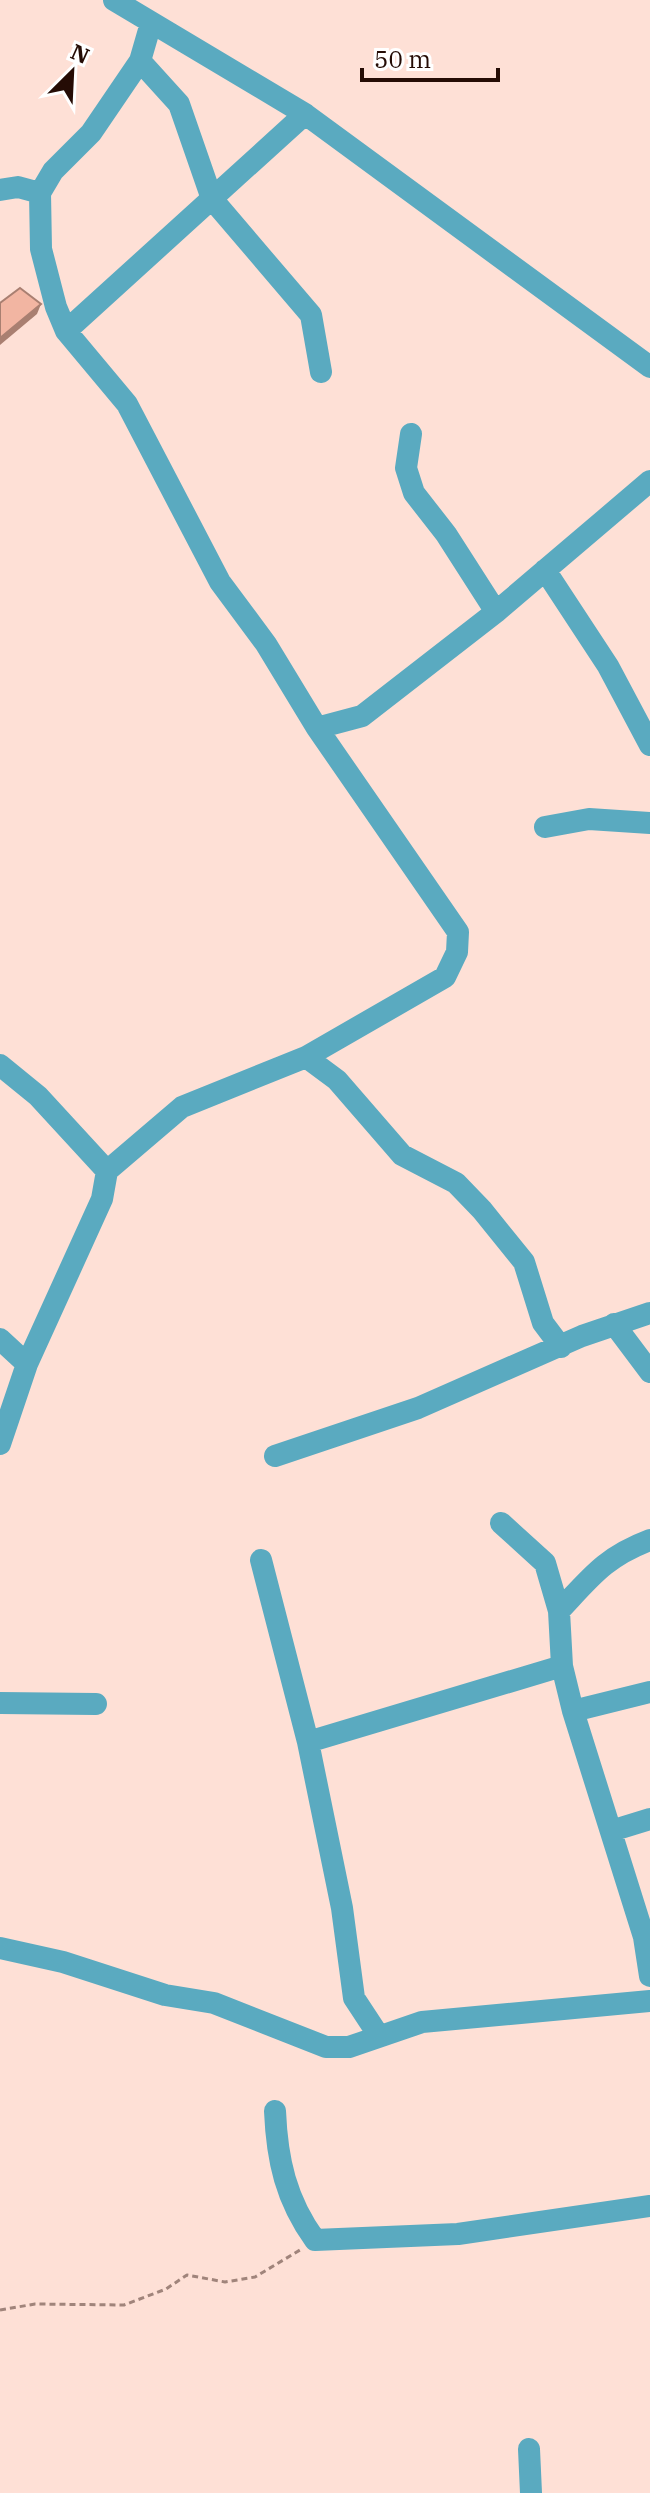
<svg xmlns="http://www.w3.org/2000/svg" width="650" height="2493" font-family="'IBM Plex Serif',serif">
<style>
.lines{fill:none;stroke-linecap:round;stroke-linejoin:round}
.path{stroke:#a0847b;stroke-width:3;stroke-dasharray:6 4;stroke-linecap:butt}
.minor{stroke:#5aaac0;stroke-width:22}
.shaded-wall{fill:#a97f71}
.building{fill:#f2b5a2;stroke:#a97f71;stroke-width:2}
</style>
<rect width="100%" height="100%" fill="#fee0d6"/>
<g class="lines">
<path class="path" d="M0,2310L35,2304L124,2305L166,2289L187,2275L225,2282L255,2277L300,2250"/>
<path class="minor" d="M114,0L305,114L650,367
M140,61L179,104L212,199L311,315L321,372
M0,190L18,187L40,193
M66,331L305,114
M411,434L406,468L414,493L446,534L496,612
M545,570L608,666L650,745
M317,728L362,716L496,612L650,481
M545,827L589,819L650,823
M306,1057L337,1080L402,1155L456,1183L482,1210L524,1262L543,1323L561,1347
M0,1065L38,1096L107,1171L102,1199L27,1364L0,1444
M107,1171L182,1107L306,1057L445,977L457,952L458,932L317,728L266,644L220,582L127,404L66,331L56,307L41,249L40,193L53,171L91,133L140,61L151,23
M614,1324L650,1372
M0,1339L27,1364
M275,1456L418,1408L582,1336L650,1313
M501,1523L545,1563L559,1611L562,1666L573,1711L644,1937L650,1976
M261,1560L308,1742L342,1908L354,1998L379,2036
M559,1611C591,1577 605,1557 650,1540
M0,1703L96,1704
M573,1711L650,1692
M308,1742L562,1666
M611,1831L650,1819
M0,1948L63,1962L165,1995L214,2003L326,2047H349L422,2022L650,2001
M275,2111C277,2160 286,2200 315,2240L458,2234L650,2206
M529,2449L531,2493"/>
</g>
<path class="shaded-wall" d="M41,304L37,314L0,345V338Z"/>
<path class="building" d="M20,288L41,304L0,338V303Z"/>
<g transform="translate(72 72) rotate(24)" stroke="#ffffff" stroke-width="6" paint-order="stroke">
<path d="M0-6L14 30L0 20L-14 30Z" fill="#250c05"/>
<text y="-12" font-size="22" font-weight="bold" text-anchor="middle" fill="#250c05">N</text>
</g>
<path d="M362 68v12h136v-12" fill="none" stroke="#250c05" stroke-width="4"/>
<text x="374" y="68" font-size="24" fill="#250c05" stroke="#ffffff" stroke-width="6" paint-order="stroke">50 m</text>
</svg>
